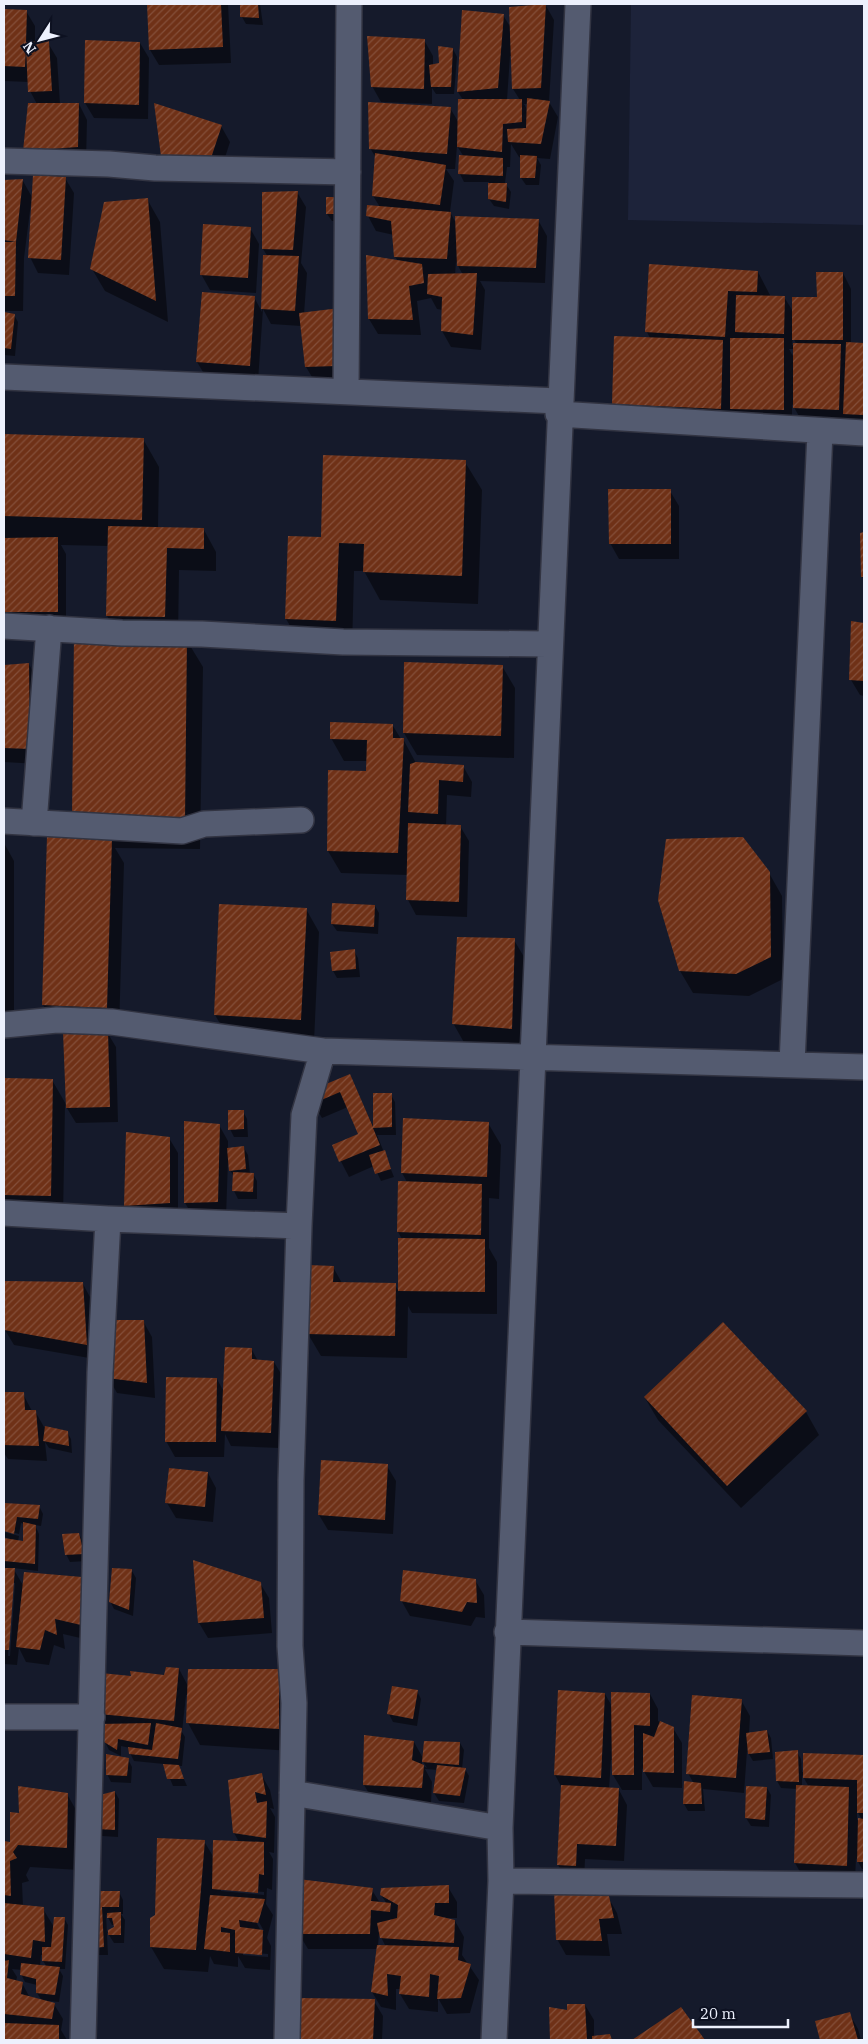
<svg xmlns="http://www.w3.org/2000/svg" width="868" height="2044" font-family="'IBM Plex Serif',serif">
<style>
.built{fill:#1d233a}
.shadow{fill:#0007;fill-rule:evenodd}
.building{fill:url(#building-hatch)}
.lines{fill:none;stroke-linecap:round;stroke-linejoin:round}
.street-casing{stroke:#323442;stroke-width:28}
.street{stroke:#545b70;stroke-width:25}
</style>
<defs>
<pattern id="building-hatch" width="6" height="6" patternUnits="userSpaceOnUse" patternTransform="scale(1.25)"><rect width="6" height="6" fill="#6f3117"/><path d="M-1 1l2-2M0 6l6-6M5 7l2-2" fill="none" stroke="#844f3a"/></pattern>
</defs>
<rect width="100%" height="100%" fill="#151a2b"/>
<path class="built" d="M631,4H864V225L628,220Z"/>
<path class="shadow" d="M148,4H228L231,63L159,65L150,50Z
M242,4H260L263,25L246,24L242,17Z
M545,4L554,20L549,102L558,117L550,159L537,158L541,165L539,185H526L521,178V158L519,157L511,144L510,167H507L505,183L511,192L509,209L494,206L489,199V182H464L460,174V156L464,157L457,146L455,169H446L454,181L450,212L457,225L538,220L547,236L545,283L480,281L485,290L481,350L451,347L442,331L443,310L437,309L431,298L417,301L421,335L378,334L369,319L398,261L395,257L394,235L376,231L368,216L380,207L373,196L376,158L370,148L450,108L459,123L463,100L458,92L464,12L503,15L511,28ZM510,56H512L513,89L520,100H507ZM524,104H528V111ZM456,262L463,275H455Z
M4,10L26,11L35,26V43H48L57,58L60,104H79L87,120L86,162L33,166L37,104L30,91L29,82L4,81Z
M424,40L433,56V65L440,64L453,49L457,57L454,94H436L432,88V104L381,102L372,86Z
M140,43L149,58L148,119L94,118L85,103Z
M221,126L230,142L220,173L163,163Z
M65,178L74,193L69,275L38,273L30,257L33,203H31L24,258L23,311H4V181H23L33,199Z
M297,192L306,207L301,263L307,273L304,314L344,381L315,382L306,367L301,326L271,324L263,309L258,381L206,377L197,362L254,297L262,312L264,257H268L263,249Z
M327,198L346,221H332L327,214Z
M147,199L160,222L168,322L105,291L92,269Z
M250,228L259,244L256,293L210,290L201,274Z
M650,265L758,272L771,297H784L794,313L818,298L843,273L851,289V344H864V430L853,429L848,419L847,425L803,423L792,404V425L626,426L613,403L650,338L647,332ZM793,338L797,345H792ZM789,349H794V358Z
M4,314L14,315L18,322L15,356L4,355Z
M4,436L143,439L159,467L158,528L204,530L216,552V571L179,570L178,639H186L203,667L200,849L115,848L124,863L119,1030L56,1027L43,1005L84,839L120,637L107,616L109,546L61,545L66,554V627L4,633Z
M465,462L482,490L478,604L380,600L364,571H354L352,649L303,647L286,619L322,538Z
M670,491L679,506V559H619L610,543Z
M861,534H864V580L862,577Z
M853,623L864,624V696L860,695L851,680Z
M29,664L37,680L38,764L4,762V667Z
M502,666L515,688L514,758L417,755L404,733Z
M393,726L401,739H403L416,763L463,766L472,782L471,797L447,795L446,826H460L469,841L467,917L416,915L408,900V875L341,873L328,851L367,772L368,761H344L331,738Z
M4,843L14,861V1032H4Z
M769,873L782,896L783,979L749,996L693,993L680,971Z
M375,906L379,913L378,934L337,931L332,924Z
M306,909L319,932L314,1042L228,1037L215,1015Z
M514,940L527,962L524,1051L466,1046L453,1023Z
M354,951L358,958L360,977L337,978L333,971Z
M107,1032L116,1047L118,1122L76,1123L65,1105L63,1218L4,1217V1079L52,1080L67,1106Z
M349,1075L374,1128L391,1095L395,1102L396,1135H377L394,1177L381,1181L374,1166L349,1177L333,1146L359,1134L348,1107L322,1118L313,1103Z
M243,1111L247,1119L248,1137H234L230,1129Z
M488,1123L501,1145L499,1199L489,1198V1248L497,1262V1314L412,1313L408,1306L407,1358L321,1356L308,1334L333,1267L342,1283L395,1285L399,1292V1239H402L398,1232L407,1182L402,1173Z
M219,1125L228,1141V1149L244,1148L248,1155L250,1174H253L257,1181V1199H238L234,1191V1177L230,1170L229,1160L228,1161L226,1217L194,1218L185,1203Z
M169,1138L178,1153V1218L134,1221L125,1206Z
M83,1284L91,1299L95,1359L14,1345L5,1330Z
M143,1321L152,1337L155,1398L117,1393L108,1377Z
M723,1324L806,1412L819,1435L741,1508L658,1420L645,1398Z
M252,1350L258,1361L274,1362L283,1377L279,1448L231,1446L225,1434L224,1457H175L166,1441L217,1379L224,1392Z
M4,1393L23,1394L32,1411H35L44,1427L67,1432L71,1439L72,1453L49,1448L45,1442L47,1461L8,1459L4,1453Z
M387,1466L396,1481L393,1534L328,1530L319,1515Z
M208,1473L216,1488L213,1522L176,1518L167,1503Z
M4,1504L39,1506L43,1514L41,1526L35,1525L39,1534L38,1571L13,1568L24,1587L81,1578L90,1593L89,1640L63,1634L65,1649L54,1645L49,1665L26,1662L19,1648L17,1665L4,1664V1539L10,1540V1539L4,1537V1532L19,1536L18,1542L24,1543V1524L21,1523L19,1534L4,1530ZM12,1583H15L10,1656H8Z
M79,1534L83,1542L87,1561L70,1562L66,1554Z
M132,1571L136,1578L133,1616L114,1609L110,1601Z
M475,1580L484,1595L485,1618L476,1617L471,1626L410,1616L401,1600Z
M260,1583L269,1598L272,1633L208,1638L199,1623Z
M179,1669L188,1686L278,1671L291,1693V1751L200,1745L188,1723V1695H186L182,1732L185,1737L182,1766H178L187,1786H173L164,1764L134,1761L130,1753V1748L121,1746V1756L109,1750L105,1742L106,1725L100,1714L133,1678L165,1677Z
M417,1691L421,1699L417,1726L393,1722L389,1714Z
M605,1694L613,1708L650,1694L658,1709V1721L673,1728L682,1743V1788L653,1787L642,1768V1790H619L627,1805L624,1861L585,1859L584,1881L567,1880L558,1865L562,1788L555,1775ZM611,1760H613V1775L622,1790L609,1789Z
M741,1700L750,1716L749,1734L767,1731L771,1738L773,1759L753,1761L747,1751L744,1793L703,1789L705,1811H688L684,1804L694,1784L688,1773Z
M414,1742L424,1760L460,1743L464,1750L462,1769H465L469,1776L464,1803L439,1801L434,1793L438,1770L425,1769L432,1782L431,1803L373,1800L364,1785ZM422,1760L427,1768L422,1765Z
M797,1752L801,1759L802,1772H804V1754L864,1756V1869H862L856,1858L855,1881L804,1879L795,1863L797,1789L781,1788L777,1781ZM802,1775L809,1787H802ZM857,1811L862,1820H857Z
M128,1759L132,1767L131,1783L111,1782L107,1774Z
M261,1774L270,1790L274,1809L270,1808L275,1817L274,1853L269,1852L273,1859L272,1890L267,1888L266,1904L273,1915L267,1938L271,1946L270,1970L245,1968L238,1956V1967L214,1964L210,1956L208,1972L164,1969L151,1947L157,1916L204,1841L214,1858L239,1842L234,1833ZM221,1889L264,1892V1895L221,1891ZM256,1917L264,1931H261L254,1918ZM243,1952L268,1954V1957L243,1955Z
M748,1787L767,1788L771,1795L769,1827L751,1826L746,1818Z
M115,1792L119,1799L118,1837L102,1836L98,1829Z
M67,1794L80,1817L79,1870L30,1867L26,1875L29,1881L22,1883L23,1907L43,1909L54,1927L64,1918L68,1925L65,1969H59L63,1976L59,2002L48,2001L47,2002L54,2004L63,2019L61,2030L67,2040H4V1843L11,1844L21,1815ZM41,1955H43V1961L47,1967L40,1966ZM12,1969L22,1970L21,1974L25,1982L37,1985V1993L42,2001L30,1998L22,1983L16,1982L17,1977Z
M448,1887L457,1902V1918H444L455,1921L464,1937L462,1955L479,1980L470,2013L447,2014L438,1998V2012L409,2009L400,1994L401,1989H396V2010L381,2007L372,1992L378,1949H308L299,1934L372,1890L380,1903L387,1904L381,1895ZM379,1933L386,1947L378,1946Z
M119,1892L123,1900V1914H121L125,1920L124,1943H114L107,1932L115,1928L114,1925H112L106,1914L108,1955H98L93,1947L94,1893Z
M608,1897L617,1913L622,1934H607L610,1956L566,1955L557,1939Z
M374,2001L383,2016L382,2040H296Z
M585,2005L594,2020V2037L609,2036L612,2040H551V2009L568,2012Z
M681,2008L703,2040H634Z
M849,2013L858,2029L861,2040H821L817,2022Z"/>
<path class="building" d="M147,4H221L223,47L149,50Z
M240,4H258L259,18L240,17Z
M546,4L541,88L512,89L509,7Z
M4,9L27,10L26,42L49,41L52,91L28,92L26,47L25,67L4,66Z
M462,10L504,14L498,88L457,92Z
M367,36L425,39L424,89L371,87Z
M85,40L140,42L139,105L84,103Z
M438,46L453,48L451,87H431L429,65L439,63Z
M527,98L550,101L541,144L508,142L507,129L526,128Z
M458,99H522V122L503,124L502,152L457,147Z
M368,102L451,107L447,154L369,149Z
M28,103H79L78,147L23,151Z
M154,103L222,125L211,158L162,164Z
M375,153L446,165L440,205L372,196Z
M459,155L503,158V176L458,174Z
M520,155L537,156L535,178H520Z
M33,175L66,177L61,260L28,258Z
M23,179L16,242L15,296H4V242H16L4,240V180Z
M488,183H507L506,202L488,199Z
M298,191L293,250L262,249V192Z
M326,197H344L342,214H326Z
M148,198L156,301L90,269L104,202Z
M367,205L451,212L447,259L394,257L391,221L366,216Z
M455,216L539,219L536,268L457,266Z
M203,224L251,227L248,278L200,275Z
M263,255L299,256L295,311L261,309Z
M366,255L422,264L424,283L409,286L413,320L368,319Z
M649,264L758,271L757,292L728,291L725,337L645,332Z
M816,272H843V340H792V297H817Z
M477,273L473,335L441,331L442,297L427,294L428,274Z
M202,292L255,296L250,366L196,362Z
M736,295L785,296L784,334L735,332Z
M340,308L336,366L305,367L299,313Z
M4,312L15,314L11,349L4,348Z
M614,336L723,340L721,409L612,404Z
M730,338H784V410L730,409Z
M846,342L864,343L863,415L843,414Z
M793,343L841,344L839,410L793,408Z
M4,434L144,438L142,520L4,516Z
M323,455L466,460L462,576L363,572L364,544L339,543L336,621L285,619L288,536L321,537Z
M608,489H671V544H609Z
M108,526L204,528V549L167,548L165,617L106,616Z
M864,532V577H861L860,533Z
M58,537V612H4V538Z
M851,621L864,623V681L849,680Z
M74,635L187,638L185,821L72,819Z
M404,662L503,665L501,736L403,733Z
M29,663L30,749L4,748V665Z
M330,722L393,724V738H404L398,853L327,851L328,770L366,771L367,740L330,739Z
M416,762L464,765L463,782L439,780L438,814L408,812L410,764Z
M408,823L461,825L459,902L406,900Z
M47,836L112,839L107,1008L42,1005Z
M743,837L770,872L771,957L736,974L679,971L658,900L666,839Z
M332,903L375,905L374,927L331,924Z
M219,904L307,908L301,1020L214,1015Z
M457,937L515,938L512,1029L452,1024Z
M355,949L356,969L332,971L330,952Z
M108,1031L110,1107L66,1108L63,1032Z
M350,1074L373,1127V1093H392V1127L373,1128L380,1145L339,1162L332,1145L358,1134L340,1092L312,1104L307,1092Z
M4,1078L53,1079L51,1196L4,1195Z
M228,1110H244V1129L228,1130Z
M403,1118L489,1122L487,1177L401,1173Z
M184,1121L220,1124L218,1202L184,1203Z
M126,1132L170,1137V1203L124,1206Z
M244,1146L246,1169L229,1171L227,1148Z
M385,1150L391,1169L375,1174L369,1155Z
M233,1172L254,1173L253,1192L232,1191Z
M398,1181L482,1184L481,1235L397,1232Z
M398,1238L485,1239V1292L398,1291Z
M308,1265L334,1266L333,1282L396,1283L395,1336L307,1334Z
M5,1281L83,1282L87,1345L4,1330Z
M113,1320H144L147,1383L107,1378Z
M723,1322L807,1411L727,1486L644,1397Z
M225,1347L252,1348V1359L274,1361L271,1433L221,1431Z
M166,1377L217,1378L216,1442H165Z
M4,1392H24L25,1410H36L39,1446L4,1445Z
M45,1426L68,1431L69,1446L43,1441Z
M321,1460L388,1464L385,1520L318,1515Z
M169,1468L208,1472L205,1507L165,1503Z
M4,1503L40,1505L38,1519L17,1517L14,1534L4,1531Z
M23,1522L36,1525L35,1564L4,1561V1538L23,1541Z
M79,1533L84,1554L65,1555L62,1534Z
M193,1560L261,1582L264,1618L198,1623Z
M4,1568H15L9,1650H4Z
M112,1568L132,1569L129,1610L109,1602Z
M403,1570L476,1579L477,1603L467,1602L462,1612L400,1601Z
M24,1572L82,1577L81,1625L55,1619L57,1635L45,1630L40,1650L16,1647Z
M166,1667L179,1668L174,1721L99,1714L101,1673L131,1676L130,1671L164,1675Z
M188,1669H279V1729L186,1723Z
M392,1686L418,1690L413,1719L387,1714Z
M558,1690L605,1693L601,1778L554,1775Z
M611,1692L650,1693V1726L634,1725V1775H612Z
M692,1695L742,1699L736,1778L686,1774Z
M660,1721L674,1727V1773L643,1772V1733L654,1737Z
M151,1723L148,1745L118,1739L117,1750L104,1742L99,1724Z
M156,1723L182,1728L178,1759L129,1754L128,1747L152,1750Z
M767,1730L770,1752L748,1754L746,1733Z
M364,1735L414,1741L412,1760L424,1765L422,1788L363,1785Z
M424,1741L460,1742L459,1765L422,1762Z
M798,1750L799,1782L776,1781L775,1752Z
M803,1753L864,1755V1813H857V1780L803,1778Z
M106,1754L129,1758L127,1776L106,1775Z
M163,1764L179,1765L184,1779H167Z
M437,1765L466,1768L460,1796L433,1793Z
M262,1773L266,1795L255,1792L257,1803L267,1801L266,1838L233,1833L228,1780Z
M684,1781L701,1783L702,1804H683Z
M561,1785L619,1788L616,1846L577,1844L576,1866L557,1865Z
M796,1785L849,1787L847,1866L794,1863Z
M18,1786L68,1793L67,1848L18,1845L13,1852L17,1858L10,1861L11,1896L4,1895V1841L10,1842V1812L19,1813Z
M746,1786L767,1787L765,1820L745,1818Z
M115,1791V1830L97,1829L100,1795Z
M858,1818L864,1819V1862H857Z
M157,1838L205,1840L196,1950L150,1947V1918L155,1915Z
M213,1840L264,1842V1875L259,1874L258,1893L212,1889Z
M298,1879L373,1888L371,1901L391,1903L390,1912L371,1910L370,1934H298Z
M449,1885V1903H435L434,1915L455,1920L454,1943L380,1938L377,1923L397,1918L398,1905L380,1895L381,1888Z
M93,1891H120L119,1907H102L104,1947L92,1948Z
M554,1891L609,1896L614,1918L599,1919L602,1941L556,1940Z
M210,1895L265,1899L258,1923L239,1920L240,1927L263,1930L262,1955L235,1953V1930L221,1927V1932L230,1933V1952L204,1949Z
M4,1903L44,1907L45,1942L33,1940L31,1958L4,1954Z
M121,1912V1935H108V1930L114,1927L112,1918H107V1913Z
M54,1917H65L62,1962L42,1961V1947H51Z
M377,1945L459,1947L458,1960L471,1964L461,1998L437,1999L439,1976L430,1974L429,1997L399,1994L401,1976L387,1974L388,1996L371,1992Z
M9,1960L7,1978L23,1982L21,1994L55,2003L52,2019L4,2014V1961Z
M21,1963L60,1967L55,1995L36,1993V1979L20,1975Z
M297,1998L375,1999L373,2040H295Z
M567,2004H585L587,2040H550L549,2007L567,2010Z
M681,2007L705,2040H632Z
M850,2012L858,2040H820L815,2021Z
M4,2023L59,2025V2040H4Z
M610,2034L612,2040H592V2036Z"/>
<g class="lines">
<g class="street-casing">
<path id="street" d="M4,161L109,164L155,168L348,172
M4,377L558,401
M346,391L349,4
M558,414L864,433
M4,626L122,633L202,634L343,642L547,644
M4,821L182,831L204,824L301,820
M34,823L49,628
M4,1025L57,1020L112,1022L323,1051L864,1067
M792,1064L820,432
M4,1213L108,1219L299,1226
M507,1632L864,1643
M4,1717H92
M292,1793L500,1828
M501,1881L864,1885
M83,2040L100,1373L108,1219
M287,2040L294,1703L290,1646L291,1480L299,1226L304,1115L323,1051
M494,2040L501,1881L500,1828C523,1220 547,612 578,4"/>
</g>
<use href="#street" class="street"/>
</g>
<rect width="868" height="2044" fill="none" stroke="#edf1fd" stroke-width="10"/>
<g transform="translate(40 40) rotate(234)" stroke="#0d1121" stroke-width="4" paint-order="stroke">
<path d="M0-4L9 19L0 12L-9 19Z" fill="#edf1fd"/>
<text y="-8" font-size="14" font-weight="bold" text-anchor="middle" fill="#edf1fd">N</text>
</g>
<path d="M693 2019v8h95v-8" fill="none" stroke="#edf1fd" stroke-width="2.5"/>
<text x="700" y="2019" font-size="15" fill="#edf1fd" stroke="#0d1121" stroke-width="4" paint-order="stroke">20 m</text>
</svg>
